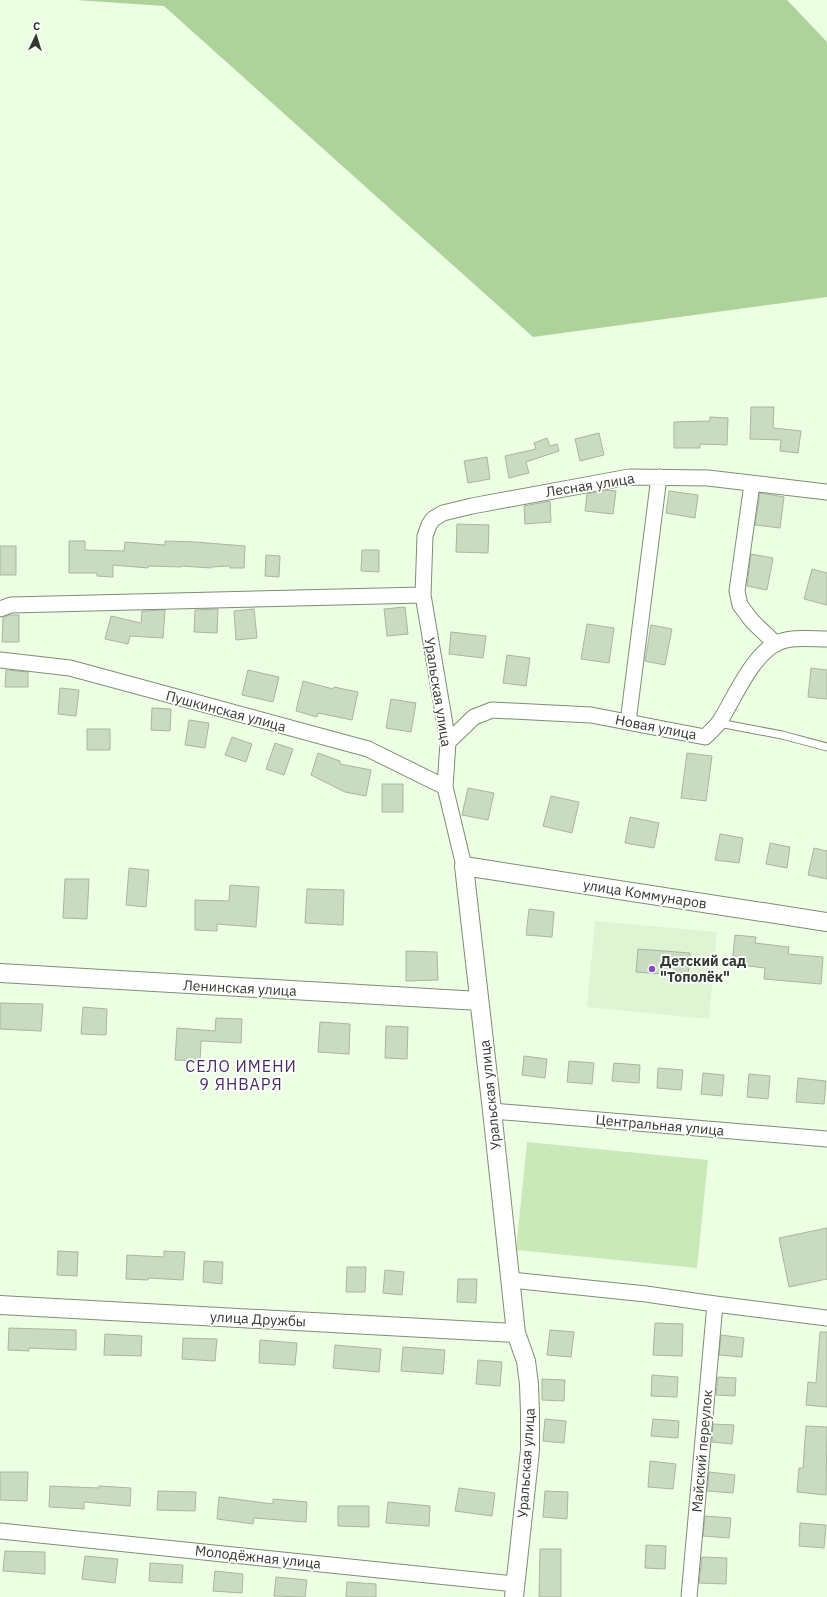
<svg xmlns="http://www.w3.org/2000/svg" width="827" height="1597" font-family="'IBM Plex Sans',sans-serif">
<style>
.built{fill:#def4d2}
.green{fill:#c9eab8}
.forest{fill:#add29a}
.building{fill:#c9dbc0;stroke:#a6b79d}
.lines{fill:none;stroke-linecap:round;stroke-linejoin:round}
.service-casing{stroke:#7d8d74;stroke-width:9}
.minor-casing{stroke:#7d8d74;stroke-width:17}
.tertiary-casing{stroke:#7d8d74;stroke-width:20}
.service{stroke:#fff;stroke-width:7}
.minor{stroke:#fff;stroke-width:15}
.tertiary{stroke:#fff;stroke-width:18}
.poi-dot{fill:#874cc3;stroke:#fff;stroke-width:1.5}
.labels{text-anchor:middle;stroke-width:3.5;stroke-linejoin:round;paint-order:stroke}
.street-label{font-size:14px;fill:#32392f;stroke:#fff}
.poi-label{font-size:14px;font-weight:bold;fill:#32392f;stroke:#fff;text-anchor:start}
.quarter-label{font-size:16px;letter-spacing:1px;fill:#472b65;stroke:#fff}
</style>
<rect width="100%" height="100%" fill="#ecffe3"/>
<path class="built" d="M595,921L717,932L709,1019L587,1007Z"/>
<path class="green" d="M527,1142L708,1160L697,1268L516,1250Z"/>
<path class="forest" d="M76,0H787L827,42V297L533,337L164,6Z"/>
<path class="building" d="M751,407H774L773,428L801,431L798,453L780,451L781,440L750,439Z
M710,417L728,418L727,445L700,444V448H674V422L710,421Z
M599,433L604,455L580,461L575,439Z
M547,438L550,446L557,444L559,451L526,462L529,473L509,478L505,456L536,449L534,443Z
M487,457L490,479L468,483L464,461Z
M607,490L616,491L613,514L585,511L587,494Z
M669,491L698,495L695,518L666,513Z
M760,493L784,497L780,528L755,525Z
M550,501L551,522L525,524L524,506Z
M457,524L489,525L488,553L456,552Z
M69,541H85V550L124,551L125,542L165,545V541L195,542L245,546L244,568H230V566L211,567V568L181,566V567L148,566V568L113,565V577L97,576V573H69Z
M0,546H16V575H0Z
M362,550H379V572L361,571Z
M751,554L773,558L767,590L747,586Z
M266,555L280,556L279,577L265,576Z
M812,569L827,573V605L804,599Z
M405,607L408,634L387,636L384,609Z
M218,609L217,633L194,632L195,610Z
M254,609L257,638L236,640L234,611Z
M165,610L163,638L130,636L128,644L105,639L111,616L141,623L142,611Z
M9,615H19V642H2L3,618Z
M587,624L614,628L609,663L581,659Z
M651,625L672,629L665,665L645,661Z
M451,632L486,636L483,658L449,654Z
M507,655L530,658L526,686L503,683Z
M811,668L827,670V699L808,697Z
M6,670L28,672V687H5Z
M248,670L279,677L273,702L242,695Z
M303,681L333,689L334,687L358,692L352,720L318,713L317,717L296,711Z
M60,688L79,690L76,716L58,714Z
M391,699L416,703L411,732L386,728Z
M152,708L171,709L170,731L151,730Z
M189,720L209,723L205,748L185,745Z
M87,729H110V750H87Z
M232,737L252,744L246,762L225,755Z
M275,743L293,749L284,775L266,769Z
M318,753L340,761V764L371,770L366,796L345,792L311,775Z
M687,753L712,756L706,801L681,798Z
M382,784H403V812H382Z
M468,788L494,793L488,820L462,815Z
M551,796L579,802L572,833L543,826Z
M630,817L659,823L654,848L625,843Z
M720,834L743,838L739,863L715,860Z
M770,843L790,847L787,868L766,864Z
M814,848L827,851V879L808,875Z
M129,868L149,870L146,907L126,905Z
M65,879H89L87,919L63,918Z
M230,885L259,887L256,927L217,924V931L195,930V900L229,901Z
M307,889L344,890L343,925L305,923Z
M529,909L554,912L552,937L526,935Z
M735,935L756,937L755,943L789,947L788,954L823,957L821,984L764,979L765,968L732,964Z
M638,949L690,953L688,976L636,972Z
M406,951L437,952L438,980L406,981Z
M0,1003L43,1004L41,1031L0,1029Z
M83,1007L107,1009L106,1035L81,1034Z
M216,1018L242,1019L241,1043L201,1041L200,1061L175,1060L177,1028L215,1031Z
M320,1022L350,1024L349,1054L318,1052Z
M386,1026L408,1027L407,1059L385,1058Z
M524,1056L547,1059L545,1078L522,1075Z
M569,1061L594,1063L592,1084L567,1082Z
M614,1063L640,1065L639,1083L612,1081Z
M658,1068L683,1070L681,1090L657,1088Z
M703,1073L724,1075L722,1096L701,1094Z
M749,1074L770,1076L768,1099L747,1097Z
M798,1078L826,1081L824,1104L796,1102Z
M827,1228V1279L789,1287L779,1238Z
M58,1251L78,1252L77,1276L57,1275Z
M164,1251L185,1252L183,1280L148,1278V1280L126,1279L127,1255L164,1257Z
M204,1261L223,1262L222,1284L203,1282Z
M347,1267H366L365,1292H346Z
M385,1270L404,1272L402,1295L383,1293Z
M458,1279H477L476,1303L457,1302Z
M655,1323L683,1324L682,1356L653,1355Z
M9,1328L76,1330V1350L29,1348V1351L8,1350Z
M550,1330L574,1332L571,1357L547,1355Z
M820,1332H827V1407L806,1405L808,1382L816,1383Z
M105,1334L142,1336L141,1356L104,1355Z
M721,1335L744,1338L742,1357L719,1355Z
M183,1338L217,1339L215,1361L182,1359Z
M260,1340L297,1343L295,1365L259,1363Z
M335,1345L381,1349L379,1372L333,1368Z
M403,1347L445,1350L443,1374L401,1371Z
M478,1360L502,1362L500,1386L476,1384Z
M652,1375L678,1377L677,1397L651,1396Z
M718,1377L736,1378L735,1396L716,1395Z
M542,1379L565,1380L564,1401L542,1400Z
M545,1419L566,1421L564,1443L543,1441Z
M653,1419L679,1421L678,1438L651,1436Z
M713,1424L734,1425L732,1444L712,1442Z
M806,1426L827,1427L826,1495L797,1492L799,1468H803Z
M650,1461L676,1464L673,1489L648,1487Z
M0,1472H28L27,1501L0,1500Z
M709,1472L735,1475L733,1493L707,1491Z
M50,1486L99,1488V1486L131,1488L130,1506L84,1502V1509L49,1507Z
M459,1488L495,1493L492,1516L455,1511Z
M158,1491L196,1492L195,1511L157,1510Z
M545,1491L568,1492L567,1519L543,1517Z
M219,1497L273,1504V1499L307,1502L306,1522L254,1518L253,1524L217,1519Z
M388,1502L430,1506L429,1526L386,1523Z
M338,1506H369V1527L338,1526Z
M705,1516L731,1518L729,1538L703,1536Z
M800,1523L826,1525L824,1548L799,1546Z
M646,1545L666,1546L665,1569L645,1568Z
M540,1549H561V1597H539Z
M5,1551L45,1552V1574L3,1571Z
M85,1556L118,1559L115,1583L82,1579Z
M702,1557L727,1558L726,1584L699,1583Z
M150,1563L183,1565L182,1583L149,1581Z
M215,1571L243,1574L242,1593L213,1591Z
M276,1577L307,1580L305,1597L274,1596Z
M347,1582L376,1584V1597H346Z"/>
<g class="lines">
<g class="service-casing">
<path id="service" d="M719,723L782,735L827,747"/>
</g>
<g class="minor-casing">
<path id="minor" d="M752,484L737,591L740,605L752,621L776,644
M0,609L11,605L423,595
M0,660L70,668L368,749L445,787
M628,722L659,477
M448,742L474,717L492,710L591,715L705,737C710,732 716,727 720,721C735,697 750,659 775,644C790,636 811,639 827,639
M464,866L445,787L448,742L423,595L425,536L429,525L433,519L443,513L472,506L629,477L708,478L827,492
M492,1111L827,1139
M511,1280L646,1294L715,1304L827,1318
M0,1531L515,1584
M689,1597L715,1304"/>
</g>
<g class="tertiary-casing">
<path id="tertiary" d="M0,973L479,1001
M0,1305L516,1333
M514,1597L530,1450V1413L529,1384L526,1361L516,1333L492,1111L464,866L827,922"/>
</g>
<use href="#service" class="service"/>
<use href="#minor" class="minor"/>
<use href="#tertiary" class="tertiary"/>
</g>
<circle class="poi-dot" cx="652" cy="969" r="4"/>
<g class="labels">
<g class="street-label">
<text transform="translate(590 485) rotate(-9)" y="5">Лесная улица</text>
<text transform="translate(438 692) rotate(81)" y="5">Уральская улица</text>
<text transform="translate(226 711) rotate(15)" y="5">Пушкинская улица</text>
<text transform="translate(656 727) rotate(11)" y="5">Новая улица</text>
<text transform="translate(645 894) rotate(9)" y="5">улица Коммунаров</text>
<text transform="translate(240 988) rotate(3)" y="5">Ленинская улица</text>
<text transform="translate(490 1095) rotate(-96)" y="5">Уральская улица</text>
<text transform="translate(660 1125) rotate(5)" y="5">Центральная улица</text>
<text transform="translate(258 1319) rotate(3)" y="5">улица Дружбы</text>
<text transform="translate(702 1451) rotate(-85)" y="5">Майский переулок</text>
<text transform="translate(526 1463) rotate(-86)" y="5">Уральская улица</text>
<text transform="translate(258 1557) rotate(6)" y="5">Молодёжная улица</text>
</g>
<g class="poi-label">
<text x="660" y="966">Детский сад<tspan x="660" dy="16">"Тополёк"</tspan></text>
</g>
<g class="quarter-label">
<text x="241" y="1072">СЕЛО ИМЕНИ<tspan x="241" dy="18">9 ЯНВАРЯ</tspan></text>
</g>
</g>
<g transform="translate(36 36) rotate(4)" stroke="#ffffff" stroke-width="3" paint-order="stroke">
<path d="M0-3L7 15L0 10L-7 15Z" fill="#32392f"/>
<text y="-6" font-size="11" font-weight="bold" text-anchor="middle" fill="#32392f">С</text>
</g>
</svg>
